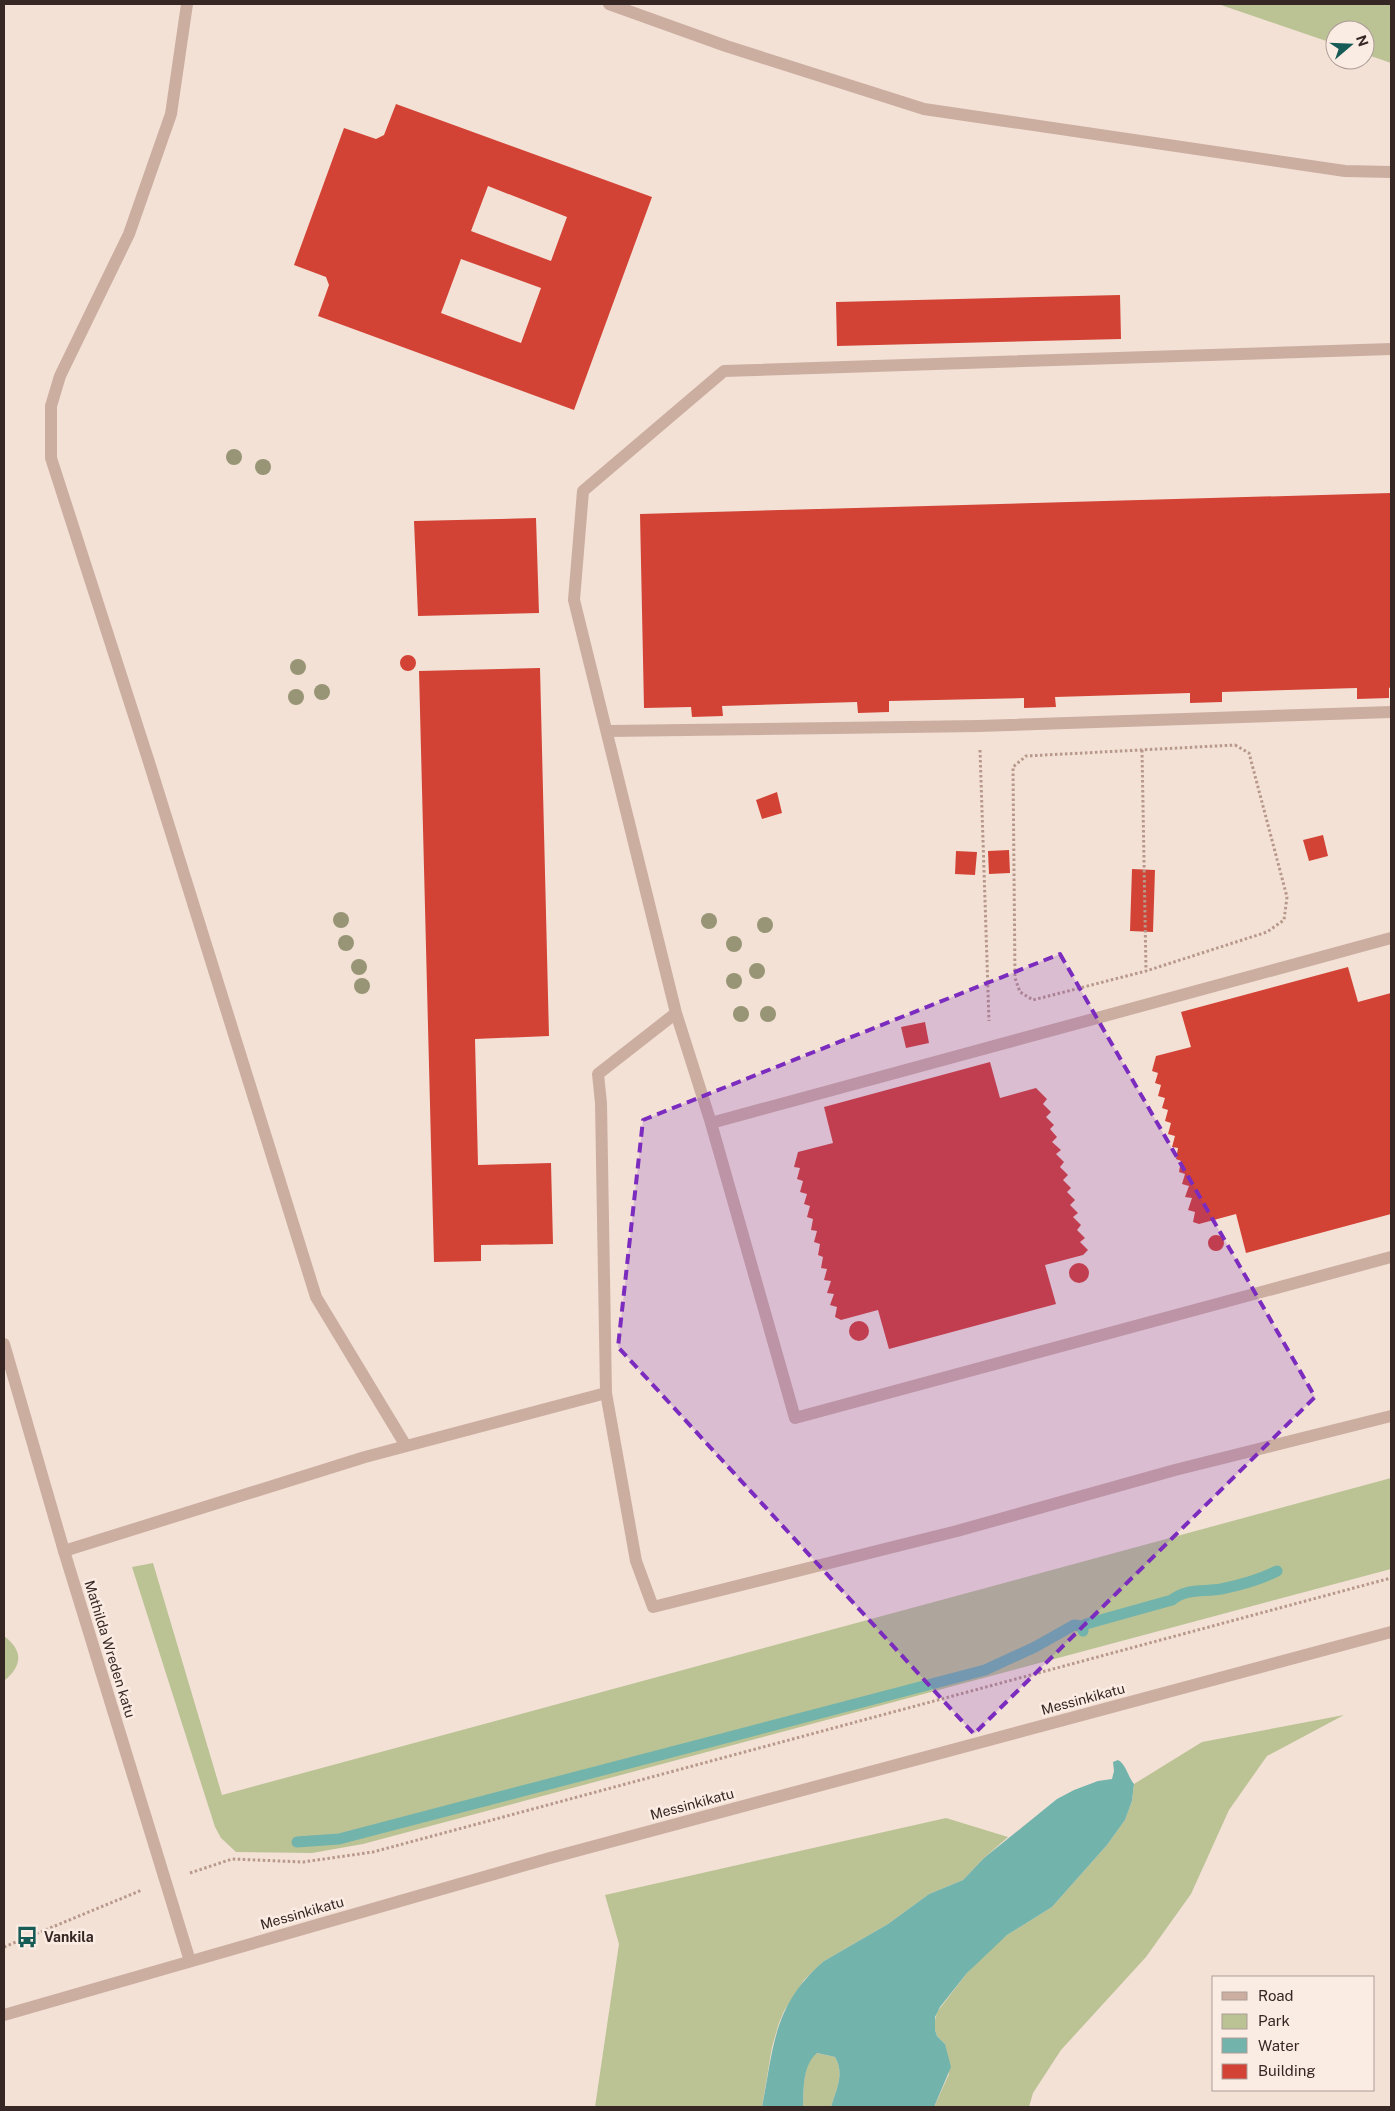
<svg xmlns="http://www.w3.org/2000/svg" width="1395" height="2111" font-family="'Public Sans',sans-serif">
<style>
.green{fill:#bbc395}
.water{fill:#72b3ac}
.lines{fill:none;stroke-linecap:round;stroke-linejoin:round}
.stream{stroke:#72b3ac;stroke-width:11}
.building{fill:#d24335;fill-rule:evenodd}
.path{stroke:#b8988b;stroke-width:3;stroke-dasharray:2.5 2.5;stroke-linecap:butt}
.service{stroke:#ccaea1;stroke-width:12}
.minor{stroke:#ccaea1;stroke-width:12}
.tertiary{stroke:#ccaea1;stroke-width:12}
.tree{fill:#979575}
.marked{fill:#7b2cbf;fill-opacity:0.2;stroke:#7b2cbf;stroke-width:4;stroke-dasharray:10 6;stroke-linejoin:round}
.labels{text-anchor:middle;stroke-width:5;stroke-linejoin:round;paint-order:stroke}
.street-label{font-size:14px;fill:#362725;stroke:#fbece3}
.poi-label{font-size:14px;font-weight:bold;fill:#362725;stroke:#fbece3;text-anchor:start}
</style>
<rect width="100%" height="100%" fill="#f3e1d6"/>
<path class="green" d="M1218,4H1391V63L1365,54V30H1335V44Z
M1391,1478V1569L363,1844L312,1853L236,1852L221,1838L215,1827L132,1567L153,1563L222,1795Z
M4,1636C24,1651 22,1666 4,1681Z
M1344,1715L1267,1756L1229,1810L1191,1894L1146,1957L1061,2050L1033,2093L1029,2107H934L949,2074L945,2044L937,2036L935,2030L934,2024L937,2012L967,1973L986,1953L1007,1935L1052,1907L1107,1845L1125,1820L1132,1801L1134,1784L1202,1742Z
M946,1818L1008,1837L984,1858L963,1880L929,1894L888,1924L824,1961L804,1980L784,2011L779,2023L772,2047L762,2107H595L619,1944L605,1895Z
M816,2053L835,2057C845,2074 836,2090 831,2107H803C804,2089 802,2066 816,2053Z"/>
<path class="water" d="M1118,1760C1126,1764 1128,1777 1134,1784L1132,1801L1125,1820L1107,1845L1052,1907L1007,1935L967,1973L940,2007L935,2017V2030L937,2036L945,2044L951,2067L934,2107H831C836,2090 845,2074 835,2057L817,2053C802,2066 804,2089 803,2107H762C774,2046 773,2005 824,1961L888,1924L929,1894L963,1880L984,1858L1057,1799L1074,1790L1098,1781L1112,1779L1114,1771L1113,1762Z"/>
<g class="lines">
<path class="stream" d="M1083,1631V1626L1086,1624L1172,1600C1186,1588 1204,1592 1221,1589C1241,1585 1259,1580 1277,1571
M297,1842L339,1839L985,1670L1035,1647L1074,1625L1083,1626"/>
</g>
<path class="building" d="M396,104L652,197L574,410L318,316L329,285L326,277L294,265L344,128L376,139L384,135ZM488,186L567,217L551,261L471,231ZM461,259L541,288L521,343L441,313Z
M1120,295L1121,339L837,346L836,302Z
M1391,493V687L1389,688V698L1357,699V688L1222,692V702L1190,703V693L1055,697L1056,707L1024,708V698L889,701V712L858,713L857,702L722,706L723,716L692,717L691,707L644,708L640,514Z
M536,518L539,613L418,616L414,521Z
M400 663a8 8 0 1 1 16 0a8 8 0 1 1-16 0Z
M540,668L549,1036L475,1039L478,1165L551,1163L553,1244L481,1245V1261L434,1262L419,671Z
M777,792L782,813L762,819L756,800Z
M1323,835L1328,856L1309,861L1303,840Z
M1009,850L1010,873L989,874L988,851Z
M956,851L977,852L975,875L955,874Z
M1132,869L1155,870L1153,932L1130,931Z
M1348,967L1358,1002L1391,993V1214L1246,1253L1236,1214L1199,1224L1193,1222L1195,1212L1188,1210L1192,1198L1185,1197L1189,1186L1182,1184L1185,1174L1179,1172L1181,1161L1176,1159L1178,1148L1172,1147L1175,1136L1168,1134L1171,1123L1165,1121L1168,1110L1162,1108L1165,1098L1158,1096L1161,1085L1155,1083L1158,1073L1152,1071L1156,1056L1191,1047L1181,1012Z
M925,1022L929,1043L906,1048L901,1027Z
M990,1062L1000,1098L1036,1088L1047,1099L1043,1104L1051,1112L1046,1117L1054,1125L1050,1129L1057,1137L1052,1142L1061,1150L1056,1154L1064,1162L1060,1167L1068,1175L1063,1180L1071,1188L1067,1192L1075,1200L1070,1205L1078,1213L1073,1217L1081,1225L1077,1230L1085,1238L1080,1242L1088,1250L1083,1255L1045,1265L1056,1304L889,1349L878,1310L841,1320L835,1317L837,1307L830,1305L834,1294L827,1293L831,1281L824,1280L827,1269L821,1268L823,1257L818,1255L820,1244L814,1242L817,1231L811,1230L813,1219L807,1217L810,1206L804,1204L807,1194L800,1192L803,1181L797,1179L800,1168L794,1167L798,1152L833,1143L824,1107Z
M1208 1243a8 8 0 1 1 16 0a8 8 0 1 1-16 0Z
M1069 1273a10 10 0 1 1 20 0a10 10 0 1 1-20 0Z
M849 1331a10 10 0 1 1 20 0a10 10 0 1 1-20 0Z"/>
<g class="lines">
<path class="path" d="M1235,745L1249,753L1287,897L1284,920L1267,932L1146,971L1033,1000L1020,992L1015,978L1013,767L1026,756Z
M980,750L989,1021
M1142,750L1146,971
M190,1873L232,1859L303,1862L373,1852L1391,1578
M4,1947L142,1890"/>
<path class="service" d="M187,4L171,114L129,234L60,376L51,406V458L148,759L316,1297L406,1446
M609,4L726,46L924,109L1345,171L1391,172
M608,731L979,726L1391,712
M676,1013L574,600L583,491L724,371L1391,349
M711,1123L1391,938
M606,1393L636,1561L653,1607L957,1531L1175,1470L1391,1416
M64,1551L365,1457L606,1393L601,1103L598,1074L676,1013L711,1123L795,1418L1391,1257"/>
<path class="minor" d="M4,1344L64,1551L190,1961"/>
<path class="tertiary" d="M4,2015L550,1858L1391,1632"/>
</g>
<g class="tree">
<circle cx="234" cy="457" r="8"/>
<circle cx="263" cy="467" r="8"/>
<circle cx="298" cy="667" r="8"/>
<circle cx="322" cy="692" r="8"/>
<circle cx="296" cy="697" r="8"/>
<circle cx="341" cy="920" r="8"/>
<circle cx="709" cy="921" r="8"/>
<circle cx="765" cy="925" r="8"/>
<circle cx="346" cy="943" r="8"/>
<circle cx="734" cy="944" r="8"/>
<circle cx="359" cy="967" r="8"/>
<circle cx="757" cy="971" r="8"/>
<circle cx="734" cy="981" r="8"/>
<circle cx="362" cy="986" r="8"/>
<circle cx="741" cy="1014" r="8"/>
<circle cx="768" cy="1014" r="8"/>
</g>
<path class="marked" d="M1060,954L1315,1397L974,1734L618,1347L643,1120Z"/>
<defs>
<g id="bus-bare" transform="scale(1.725)"><path d="M-5-6H5V4H4V6H2V4H-2V6H-4V4H-5ZM-3.5-4V0h7V-4ZM-3.5 1.2v1.5H-2V1.2ZM2 1.2v1.5H3.5V1.2Z" fill="#165b55" stroke="#fbece3" stroke-width="2.5" paint-order="stroke"/></g>
</defs>
<g fill-rule="evenodd">
<use href="#bus-bare" x="27" y="1937"/>
</g>
<g class="labels">
<g class="street-label">
<text transform="translate(110 1649) rotate(73)" y="5">Mathilda Wreden katu</text>
<text transform="translate(1083 1699) rotate(-15)" y="5">Messinkikatu</text>
<text transform="translate(692 1804) rotate(-15)" y="5">Messinkikatu</text>
<text transform="translate(302 1913) rotate(-16)" y="5">Messinkikatu</text>
</g>
<g class="poi-label">
<text x="44" y="1942">Vankila</text>
</g>
</g>
<rect width="1395" height="2111" fill="none" stroke="#362725" stroke-width="10"/>
<rect x="1212" y="1976" width="162" height="115" fill="#fbece3" stroke="#ac9d97"/>
<rect x="1222" y="1992" width="25" height="8" fill="#ccaea1" stroke="#ac9d97"/>
<text x="1258" y="2001" font-size="15" fill="#362725">Road</text>
<rect x="1222" y="2014" width="25" height="15" fill="#bbc395" stroke="#ac9d97"/>
<text x="1258" y="2026" font-size="15" fill="#362725">Park</text>
<rect x="1222" y="2038" width="25" height="15" fill="#72b3ac" stroke="#ac9d97"/>
<text x="1258" y="2051" font-size="15" fill="#362725">Water</text>
<rect x="1222" y="2064" width="25" height="15" fill="#d24335" stroke="#ac9d97"/>
<text x="1258" y="2076" font-size="15" fill="#362725">Building</text>
<g transform="translate(1350 45) rotate(71)"><circle r="24" fill="#fbece3" stroke="#ac9d97"/>
<path d="M0-4L9 19L0 12L-9 19Z" fill="#165b55"/>
<text y="-8" font-size="14" font-weight="bold" text-anchor="middle" fill="#362725">N</text>
</g>
</svg>
